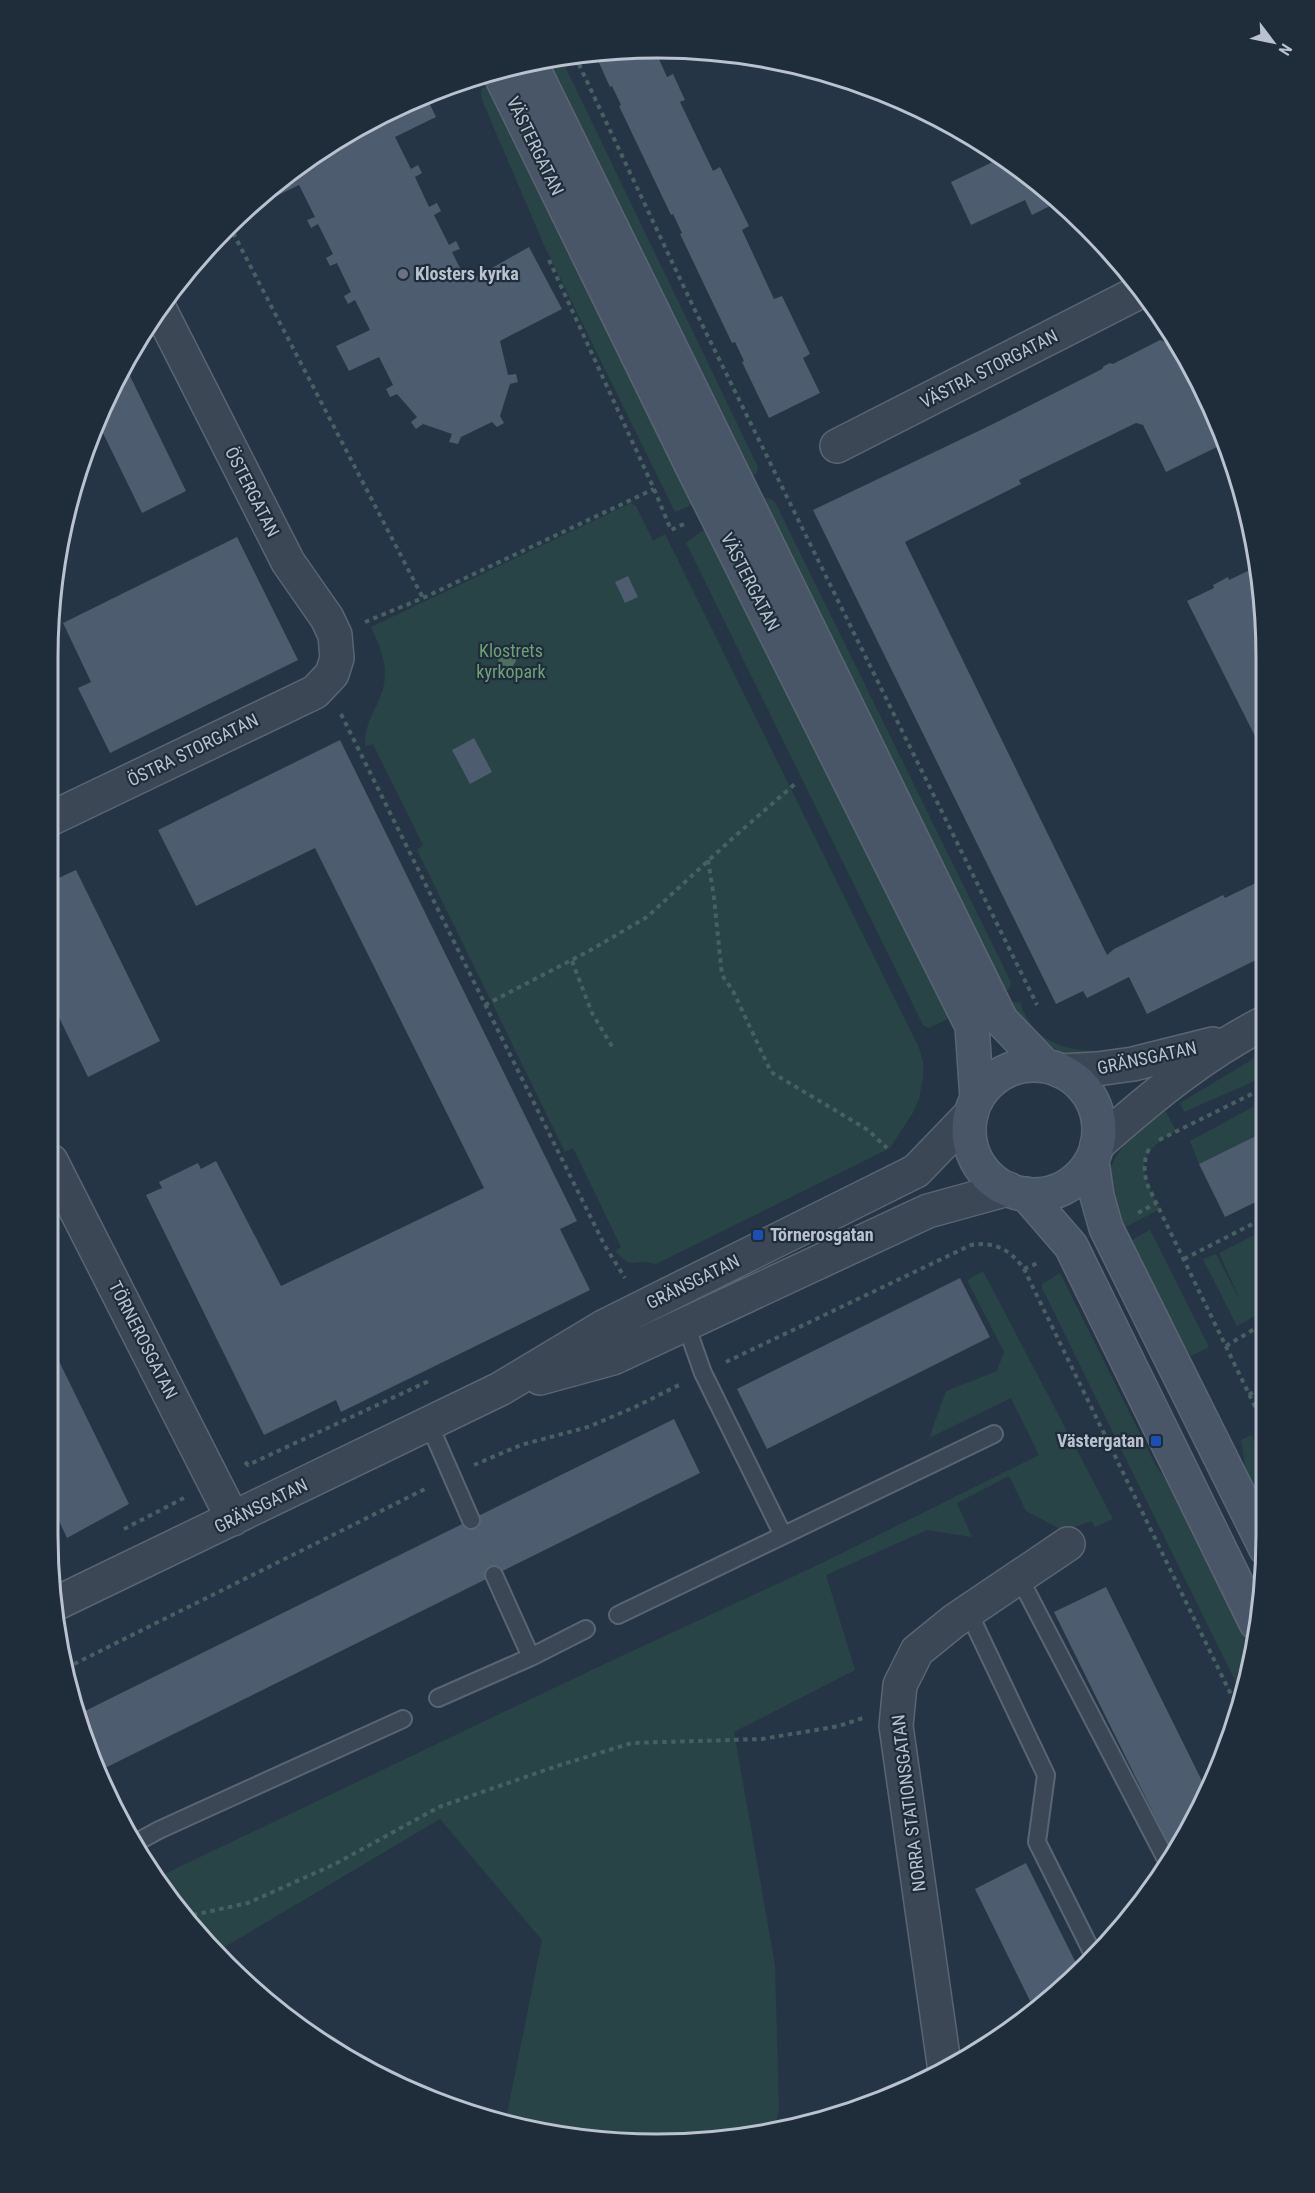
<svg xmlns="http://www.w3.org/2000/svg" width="1315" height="2193" font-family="'Roboto Condensed',sans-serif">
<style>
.green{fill:#284446}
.building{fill:#4d5c6e}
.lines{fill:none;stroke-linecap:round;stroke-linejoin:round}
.lane-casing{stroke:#5a6572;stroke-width:20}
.street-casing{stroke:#5a6572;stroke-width:36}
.secondary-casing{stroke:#5a6572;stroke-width:36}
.path{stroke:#476162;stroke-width:4;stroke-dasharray:4.5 4.5;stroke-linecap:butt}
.lane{stroke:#3b4755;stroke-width:16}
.street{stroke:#3b4755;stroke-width:33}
.secondary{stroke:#495668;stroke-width:33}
.tree{fill:#4e7060}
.worship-dot{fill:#6b7280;stroke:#1f2c3a;stroke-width:2}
.transit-dot{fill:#1a4fb4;stroke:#1f2c3a;stroke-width:2}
.labels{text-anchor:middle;stroke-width:4.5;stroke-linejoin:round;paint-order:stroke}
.street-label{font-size:18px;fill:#b9c2ce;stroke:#1f2c3a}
.poi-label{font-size:18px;font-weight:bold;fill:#b9c2ce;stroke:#1f2c3a;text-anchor:start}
.park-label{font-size:18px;fill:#6fa077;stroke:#1f2c3a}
.rim{fill:none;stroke:#b9c2ce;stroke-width:3}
</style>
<rect width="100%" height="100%" fill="#263545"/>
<path class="green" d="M561,58L758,467L756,474L742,481L544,59Z
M497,82L698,502L675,512L544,245L482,100L481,89Z
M767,498L773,500L776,504L1011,982L1009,989L997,995L753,505Z
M631,503L636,506L653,541L665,534L919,1048L923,1062V1077L919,1099L914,1111L890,1148L656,1264C651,1264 645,1261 641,1262C626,1264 626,1262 615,1251L621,1247L573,1148L565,1152L417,850L423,845L373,744L365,746C365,719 376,713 383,689C389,667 380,646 371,627Z
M710,525L952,1017L929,1028L923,1025L686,543Z
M1014,1002L1020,1003C1023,1010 1026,1018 1031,1024C1052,1052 1089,1053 1120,1049C1107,1051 1090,1057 1078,1056C1048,1053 1025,1027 1005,1007Z
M1266,1051V1076L1184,1112L1180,1103Z
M1266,1100V1131L1199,1164L1190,1141Z
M1164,1108L1176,1131C1134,1155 1139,1170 1160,1209L1120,1230C1117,1213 1111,1196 1109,1180C1107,1153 1147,1123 1164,1108Z
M1266,1229V1310L1237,1326L1203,1259L1216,1254L1241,1302L1219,1253Z
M1150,1230L1209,1347L1191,1356L1175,1331L1128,1242Z
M983,1271L1113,1519L1095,1527L1091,1521L1064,1531L1026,1511L1009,1476L957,1503L972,1537L927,1530L826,1575L855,1670L734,1732L775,1965L779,2111L773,2132L737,2140L657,2145L539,2133L505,2124L542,1940L440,1819L218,1951L174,1906L156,1878L615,1659L820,1564L1039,1455L1011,1398L929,1438L946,1391L997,1371L1004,1352L967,1280Z
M1060,1273L1156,1466L1173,1489L1193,1524L1252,1645L1242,1695L1042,1288V1284Z
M1251,1435L1266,1465V1523L1246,1473L1241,1440Z"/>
<path class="building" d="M654,48L667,77L673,74L685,100L680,102L713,171L720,167L749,226L742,230L774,299L782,296L810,354L803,358L820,393L769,418L742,362L744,361L735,342L732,343L680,234L682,233L673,214L671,215L619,106L621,105L612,86L610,87L595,54Z
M425,94L436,117L395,137L411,169L418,165L422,173L415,177L429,207L437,203L441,211L434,215L449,245L456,241L460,249L452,252L467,282L529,247L562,309L500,341L508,375L516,374L518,382L510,384L500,416L504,423L497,427L492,422L461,437L458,444L449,442L452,434L423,424L416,429L411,422L417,417L397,394L390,397L386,389L393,385L379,357L349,371L336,346L370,330L355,300L348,304L344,296L351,292L337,263L330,266L326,258L333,254L318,224L311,228L307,220L315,217L299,185L258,205L257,202L319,151Z
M1003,157L1056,203L1032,215L1025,200L971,225L951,182Z
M1160,340L1173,345L1221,445L1166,472L1143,425L1136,423L1019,480L1021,484L905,542L1107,955L1114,949L1223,895L1225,898L1266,878V955L1147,1014L1129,977L1087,998L1083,991L1056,1004L813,510L991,425L1102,369L1104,366L1110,363L1113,364Z
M130,376L186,491L142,513L99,425L120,381Z
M237,537L298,660L110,753L78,688L91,682L63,623Z
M1254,568L1259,579L1266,617V758L1187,601L1214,588L1213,585L1228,577L1229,580Z
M628,576L638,597L625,603L615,582Z
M474,738L492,772L470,784L452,750Z
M340,740L577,1221L560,1229L590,1290L341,1412L336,1400L264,1435L146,1195L162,1188L159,1182L198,1163L201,1169L216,1161L281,1286L484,1188L315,848L196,906L158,830Z
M76,870L160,1041L88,1077L51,1001L50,882Z
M1266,1131V1197L1225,1217L1199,1164Z
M960,1278L990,1337L767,1449L737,1389Z
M52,1347L129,1504L67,1538L53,1508Z
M674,1419L700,1473L97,1772L80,1731L77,1715Z
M1106,1587L1206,1789L1174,1855L1054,1612Z
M1026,1863L1081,1973L1036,2013L975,1889Z"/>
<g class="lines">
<g class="lane-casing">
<path id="lane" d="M686,1325L703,1373L783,1535
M429,1424L471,1520
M494,1575L531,1657
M1019,1577L1169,1865
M968,1611L1046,1775L1037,1842L1095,1958
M618,1615L994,1434
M438,1698L531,1657L586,1629
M135,1843L159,1830L403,1719"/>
</g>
<g class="street-casing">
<path id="street" d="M837,446L1141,291
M50,819L315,692L332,674L337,658L335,635L327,618L288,562L159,308
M1061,1071L1097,1069L1133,1064L1213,1044
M1097,1145C1149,1099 1203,1054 1266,1022
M51,1161L233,1519
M540,1378L613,1358L928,1211L1008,1189
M53,1605L500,1389L605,1326L916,1171L971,1114
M945,2071L896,1726L900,1685L917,1651L954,1621L1068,1544"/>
</g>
<g class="secondary-casing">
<path id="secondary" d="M530,62L1001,1020L1045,1066
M499,72L693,468L972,1026L977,1099
M969 1130a65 65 0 1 1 130 0a65 65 0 1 1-130 0Z
M1092,1161L1097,1196L1106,1228L1266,1549
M1026,1194L1071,1246L1256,1623"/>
</g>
<path class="path" d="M575,56L690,300L1037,1005
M229,225L423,598
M549,260L654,489L671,530L684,524
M365,622L423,598L654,489
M341,714L605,1246L625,1278
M708,860L714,898L722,975L733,991L771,1072L868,1130L887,1148
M572,961L592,1013L613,1048
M485,1005L589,951L647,917L734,837L796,783
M1159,1140L1266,1087
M1149,1149C1143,1161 1144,1171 1147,1184L1266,1429
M1138,1213L1156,1203
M1184,1259L1266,1217
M1024,1269L1040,1262
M1226,1346L1266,1322
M726,1362L971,1245C994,1241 1011,1250 1024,1269L1239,1711
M1249,1395L1266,1383
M245,1462L248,1465L431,1380
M474,1465L521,1445L588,1427L635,1407L679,1385
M124,1529L184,1498
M66,1668L427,1488
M184,1917L248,1903L335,1864L439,1807L557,1766L632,1743L762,1739L839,1726L863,1718"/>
<use href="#lane" class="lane"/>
<use href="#street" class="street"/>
<use href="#secondary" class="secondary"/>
</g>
<circle class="tree" cx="507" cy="659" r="9"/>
<circle class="worship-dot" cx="403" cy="274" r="6"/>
<g class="transit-dot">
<rect x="752" y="1229" width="12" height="12" rx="3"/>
<rect x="1150" y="1435" width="12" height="12" rx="3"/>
</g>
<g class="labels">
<g class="street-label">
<text transform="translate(535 146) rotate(64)" y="6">VÄSTERGATAN</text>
<text transform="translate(989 369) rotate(-27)" y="6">VÄSTRA STORGATAN</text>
<text transform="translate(252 492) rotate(63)" y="6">ÖSTERGATAN</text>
<text transform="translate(750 582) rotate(63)" y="6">VÄSTERGATAN</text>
<text transform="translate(193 750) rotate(-26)" y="6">ÖSTRA STORGATAN</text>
<text transform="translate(1147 1058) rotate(-12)" y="6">GRÄNSGATAN</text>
<text transform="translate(693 1282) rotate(-26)" y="6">GRÄNSGATAN</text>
<text transform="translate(143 1340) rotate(63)" y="6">TÖRNEROSGATAN</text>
<text transform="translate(261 1506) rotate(-26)" y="6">GRÄNSGATAN</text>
<text transform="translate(909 1803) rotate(-97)" y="6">NORRA STATIONSGATAN</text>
</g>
<g class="poi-label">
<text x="415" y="280">Klosters kyrka</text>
<text x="770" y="1241">Törnerosgatan</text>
<text x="1144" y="1447" text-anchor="end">Västergatan</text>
</g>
<g class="park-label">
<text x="511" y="657">Klostrets<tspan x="511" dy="21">kyrkopark</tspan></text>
</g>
</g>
<path d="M0 0H1315V2193H0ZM657 58H657A599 599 0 0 1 1256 657V1535A599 599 0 0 1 657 2134H657A599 599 0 0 1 58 1535V657A599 599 0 0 1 657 58Z" fill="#1f2c3a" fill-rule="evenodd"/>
<path class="rim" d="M657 58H657A599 599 0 0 1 1256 657V1535A599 599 0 0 1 657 2134H657A599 599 0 0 1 58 1535V657A599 599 0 0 1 657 58Z"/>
<g transform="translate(1273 42) rotate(122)" stroke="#1f2c3a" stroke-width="4.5" paint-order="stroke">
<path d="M0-4.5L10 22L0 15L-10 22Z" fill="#b9c2ce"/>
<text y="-9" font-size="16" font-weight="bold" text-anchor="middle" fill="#b9c2ce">N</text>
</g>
</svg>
